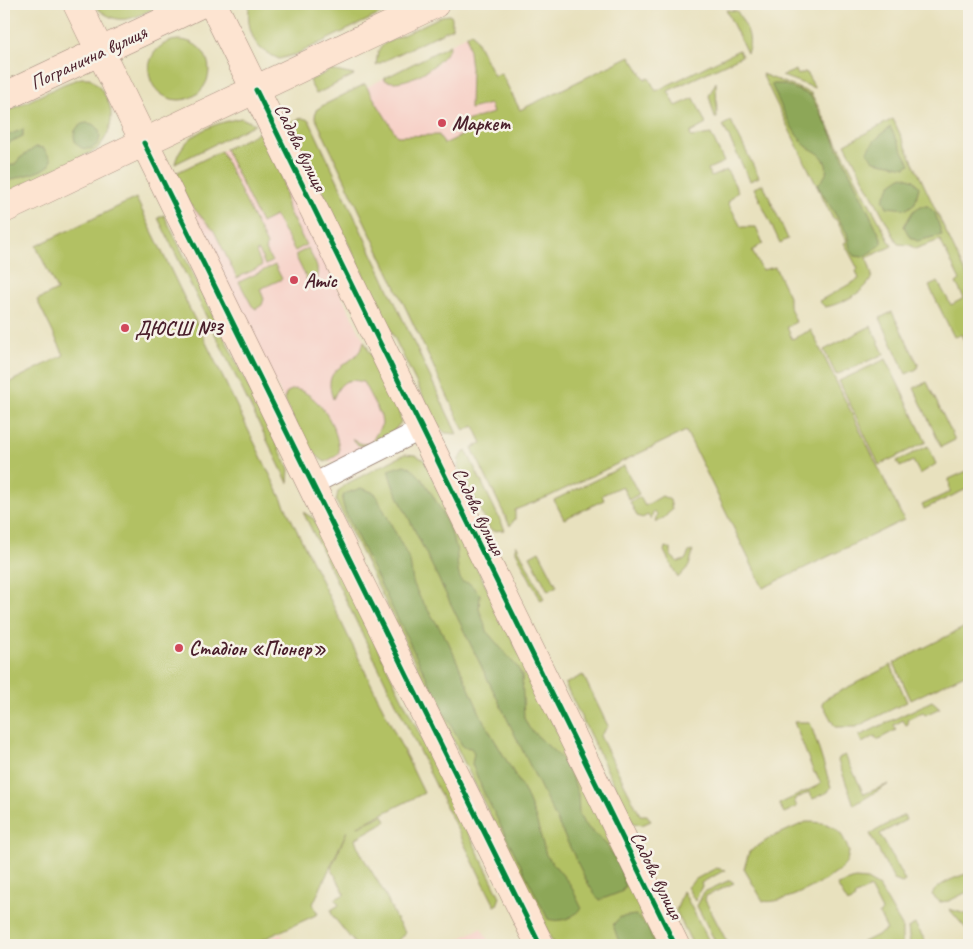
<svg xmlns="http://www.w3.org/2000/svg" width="973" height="949" font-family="Caveat,sans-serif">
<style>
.built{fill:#f7d1c8}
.green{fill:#b2c163;stroke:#7e7047}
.forest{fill:#8da759;stroke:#6c6342}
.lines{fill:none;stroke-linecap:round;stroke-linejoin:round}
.street-casing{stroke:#998074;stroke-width:22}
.secondary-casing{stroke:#998074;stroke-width:29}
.street{stroke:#fff;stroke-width:20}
.secondary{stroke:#fde4d1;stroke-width:28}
.cycleway-casing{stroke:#f7f3e8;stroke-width:8}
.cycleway{stroke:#00873e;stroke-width:5}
.poi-dot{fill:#d1495b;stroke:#f7f3e8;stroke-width:2}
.labels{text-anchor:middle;stroke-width:5;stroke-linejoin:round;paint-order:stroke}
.street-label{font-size:20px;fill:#4a1f2b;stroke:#f7f3e8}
.poi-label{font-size:20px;font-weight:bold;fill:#4a1f2b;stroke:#f7f3e8;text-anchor:start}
</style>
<rect width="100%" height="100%" fill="#f7f3e8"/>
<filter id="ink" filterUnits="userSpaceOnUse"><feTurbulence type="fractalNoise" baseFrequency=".02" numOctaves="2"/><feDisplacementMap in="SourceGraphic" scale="10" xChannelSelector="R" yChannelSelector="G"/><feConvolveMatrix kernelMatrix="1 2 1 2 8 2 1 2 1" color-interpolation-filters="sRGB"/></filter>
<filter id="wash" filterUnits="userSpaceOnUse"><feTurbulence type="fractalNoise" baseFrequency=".0096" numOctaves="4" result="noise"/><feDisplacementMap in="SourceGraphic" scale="20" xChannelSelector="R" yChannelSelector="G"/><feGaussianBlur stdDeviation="1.12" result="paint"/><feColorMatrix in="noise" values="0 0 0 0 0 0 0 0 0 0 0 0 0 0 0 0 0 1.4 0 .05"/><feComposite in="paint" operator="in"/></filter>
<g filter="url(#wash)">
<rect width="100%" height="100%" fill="#e8e1be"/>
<path class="built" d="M472,32L494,76L501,73L520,110L444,144L394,139L371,102L365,84L367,87L383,79L385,80L437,65L451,44Z
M260,132L364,341L401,422L397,429L339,462H325L314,455L305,443L238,308L177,177L176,173Z
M481,928L491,945H447Z
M281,934L286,945H257Z"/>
<path class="green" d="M93,4H162C135,18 118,30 93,4Z
M250,4H401L297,54L279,59C273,56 266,53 261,49C250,39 246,17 250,4Z
M726,10L737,11C745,25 754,37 747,53Z
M449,15L452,17V28L376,65L378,51L384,44L442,16Z
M472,32L494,76L501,73L520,110L630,56L645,79L649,78L656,91L739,50L742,56L668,91L676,106L694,98L706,124L690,133L691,137L711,134L724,162L708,169L711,177L727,170L738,191L728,202L741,227H756L763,243L752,251L762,270L775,267L789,296V305L796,322L787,327L792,339L811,330L904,520L763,588L686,431L550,496L515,510V519L510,526L472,448L482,443L474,426L464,431L315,117L316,110L322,106L365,84L397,136L439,135L444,144L463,135L459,127L463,122L493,113L490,104L470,109L471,68L467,35Z
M149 70a30 30 0 1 1 60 0a30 30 0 1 1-60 0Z
M450,45C445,64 401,91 383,79Z
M331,70L354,75L316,94L309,81Z
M796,70L798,75L806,72L815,88L782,76Z
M762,74L811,93L892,246L867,258L872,275C870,290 840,305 825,307L819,301L859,279L856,271L858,269L844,243L847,241L836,219H833Z
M81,78H90C115,99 119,126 96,150L4,194V113L64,84Z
M716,82L717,118H715L709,96Z
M241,118L255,124L175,164C181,134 215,123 241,118Z
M302,118L309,120L457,434L445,433L436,423L292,128L290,122Z
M893,119L969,281V351L961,334L954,337L929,286L938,282L951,305L964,298L956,283L960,280L940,240L915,249L910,245L898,244L845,144Z
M731,121L759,177L750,181L723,125Z
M260,132L281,171L288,210L306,245L295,251L275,216L261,223L225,149Z
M221,151L267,245L265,248L272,262L265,265L259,251L256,252L262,266L237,278L214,231L188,202L177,177L176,173Z
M763,184L788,239L780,243L754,188Z
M136,198L424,793L356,827L383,815L386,821L355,839C361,857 372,871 381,887C390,902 394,920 405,932C396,949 372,945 356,945L332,915L331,910L339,905L335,899L345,894L331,868L347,831L313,904L318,914L251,945H4V385L64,355L37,300L57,290L36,246Z
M164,215L289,469L288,483L158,218Z
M308,248C316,265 323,271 311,288L295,255Z
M275,265L282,279L260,289L264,299L262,305L256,309L252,306L239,282Z
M892,312L918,364L917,369L906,374L880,318Z
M871,326L884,354L836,375L824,350Z
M364,341L399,411L401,422L391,435L369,448L358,445L352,439L362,444L371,443L382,424L381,416L363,382C344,377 340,384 333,399C319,361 357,370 364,341Z
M886,359L926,442L879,465L839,381Z
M927,382L955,440L941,447L914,388Z
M294,389C319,392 339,430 339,452L336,456L325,462C303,448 295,421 284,399L287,392Z
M928,446L936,464L920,474L913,461L900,467L897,461Z
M466,450L505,530L493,531L489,528L458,467L459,459Z
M405,454L416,455L424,460L662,945H554L336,501L338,492L344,485Z
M624,466L639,494L629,500L622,486L602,495L604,500L564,519L554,500Z
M969,470V488L924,509L922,505L950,492L949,479Z
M662,496L670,500L672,509L665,517L657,522H655L657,514L653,512L651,520L648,515L642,518L637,516L630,502L640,497L645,506Z
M303,512L314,519L323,538L500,897L497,905L495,906L477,870Z
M516,544L544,599L541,601L516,552Z
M665,547L671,549V556L678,562L685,560L689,552L693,551L689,566L678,578L664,551Z
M539,551L557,586L548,591L530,556Z
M969,625V672L911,700L894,663Z
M891,665L907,702L856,727H835L822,703L825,699Z
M583,675L608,726L600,736L640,815H647L651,821L642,825L633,823L565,684Z
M932,701L940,708L925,715L923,712L907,720L908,724L906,725L903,720L894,725L896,730L877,740L875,736L862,743L859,736Z
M794,722H809L811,725L831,787L828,792L813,799L809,792L794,800L797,807L784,813L779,804L821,784L816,773H814Z
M845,755L864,794L889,784L854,805L838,761L839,758Z
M904,815L906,820L880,834L905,881L902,883L894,880L870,834Z
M806,822C832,822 841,827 849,852C848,857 847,863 844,866C830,880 781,906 763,901L744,869L749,852L770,838Z
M716,868L725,870L701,883L702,886L695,901L687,887L696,879Z
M969,873V891L949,901L940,902L932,895C936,884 959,876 969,873Z
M855,879L867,880L879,887L902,926V945H857L887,930L879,914L882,911L870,888L854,896L855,899L848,903L837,885Z
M730,880L734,883L706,896L705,900L727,942L717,945L697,906L704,892Z
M683,891L711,945H693L676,911Z
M949,909L969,915V932Z
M915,924L928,945H910L908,928Z"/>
<path class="forest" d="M771,84H782L810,95L829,129L881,238V245L863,257L855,256L850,249L847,233L817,185C823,179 829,174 826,165C822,150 810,152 802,142C788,125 780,103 771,84Z
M74 136a13 13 0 1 1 26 0a13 13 0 1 1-26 0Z
M890,127L910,164L906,167L874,161L867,152L875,140Z
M23,129V136L4,145V137Z
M36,147L43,148L51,159L50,165C36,176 19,174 4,184V166L14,165L20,158Z
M903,176L914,180L919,187L915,203L907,209L887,207L883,199L891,184Z
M921,206H928L935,213L942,235L917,241L909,236L904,226L913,211Z
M404,465C424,469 449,525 455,544C459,556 455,571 462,582L469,583L480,594L479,609L488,633L518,668L522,676L524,718L529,728L560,757L573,780L578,794L579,814L584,824L607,845L619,865L625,886L621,892L600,900L595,895L586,880L393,486L388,470Z
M361,488L375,493L410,561L413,582L419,596L448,641L483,720L526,794L536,819L546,855L570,884L581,907C575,918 560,923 548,919L483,791L472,764L474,753L471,748L463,747L441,707L345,512L342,500L344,494Z
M636,915L648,928L655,945H620L613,925L620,917Z"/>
</g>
<g filter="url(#ink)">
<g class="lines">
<g class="street-casing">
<path id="street" d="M311,485L422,429"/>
</g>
<g class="secondary-casing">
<path id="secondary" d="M77,4L327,517L540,945
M213,4L675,945
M4,97C69,65 135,36 200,4
M4,209L435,4"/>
</g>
<use href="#street" class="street"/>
<use href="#secondary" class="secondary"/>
<g class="cycleway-casing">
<path id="cycleway" d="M256,90L675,945
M144,143L540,945"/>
</g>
<use href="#cycleway" class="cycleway"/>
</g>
</g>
<g class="poi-dot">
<circle cx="442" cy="123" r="5"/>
<circle cx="294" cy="280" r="5"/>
<circle cx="125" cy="328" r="5"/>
<circle cx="179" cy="648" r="5"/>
</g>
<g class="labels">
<g class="street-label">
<text transform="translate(88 57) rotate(-25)" y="7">Погранична вулиця</text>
<text transform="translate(301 147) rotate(64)" y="7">Садова вулиця</text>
<text transform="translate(479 511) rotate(64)" y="7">Садова вулиця</text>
<text transform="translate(657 875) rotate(64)" y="7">Садова вулиця</text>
</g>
<g class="poi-label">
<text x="452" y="130">Маркет</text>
<text x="304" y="287">Amic</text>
<text x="135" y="335">ДЮСШ №3</text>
<text x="189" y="655">Стадіон «Піонер»</text>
</g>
</g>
<rect width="973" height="949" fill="none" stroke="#f7f3e8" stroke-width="20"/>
</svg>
